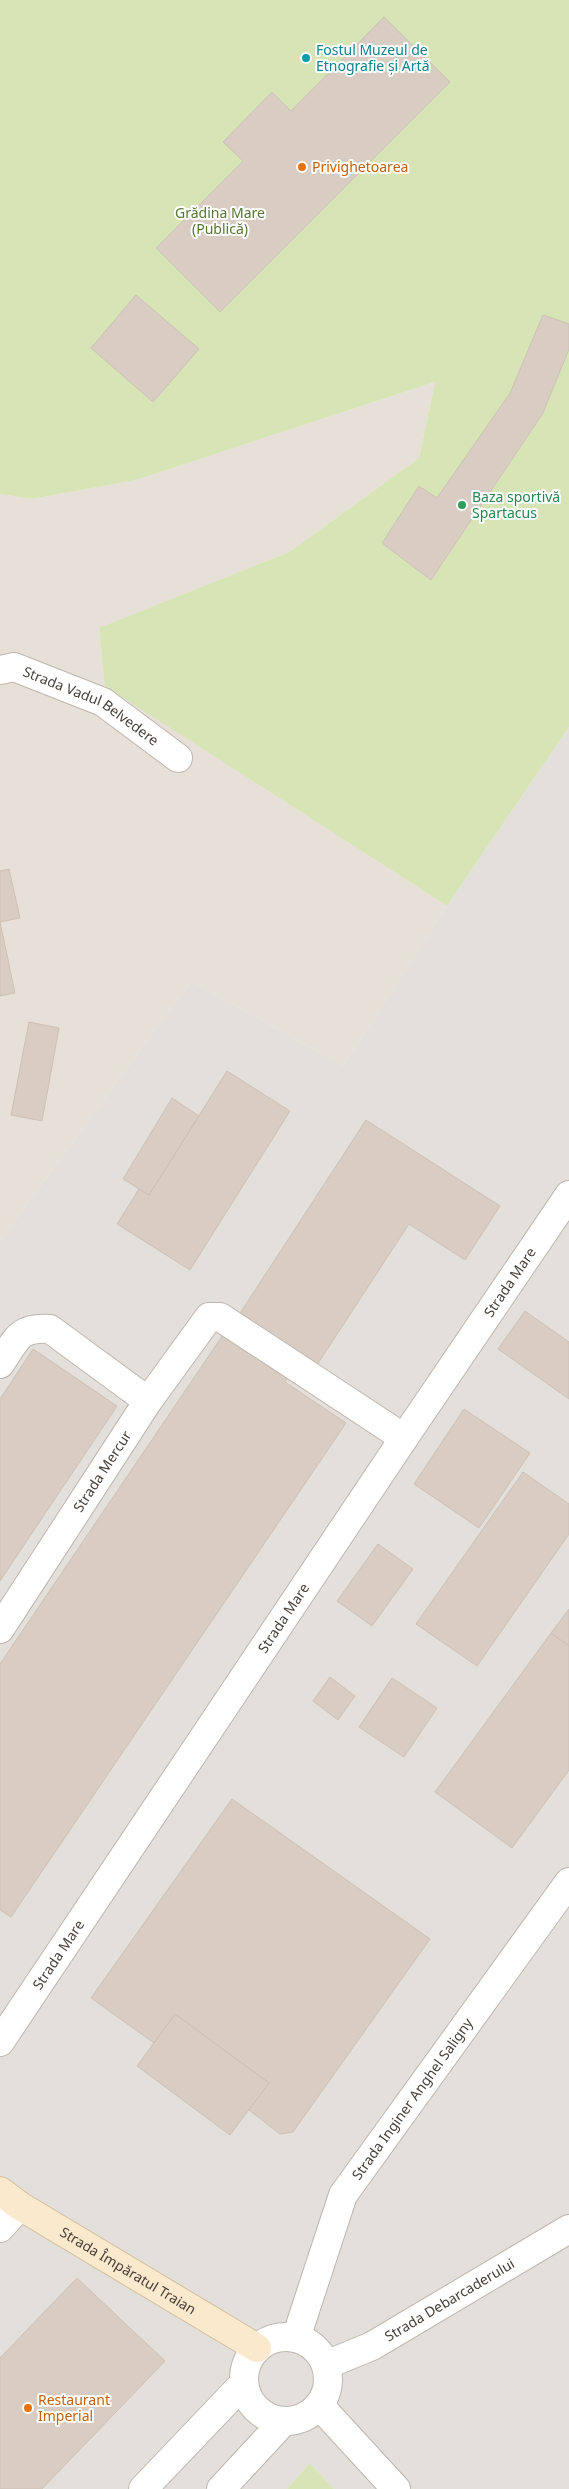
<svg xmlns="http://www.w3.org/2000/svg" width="569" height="2489" font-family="'Noto Sans',sans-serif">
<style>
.residential{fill:#e7e0d8}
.industrial{fill:#e3dfdb}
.green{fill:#d7e5b6}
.building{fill:#d8ccc3;stroke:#cfc0b4}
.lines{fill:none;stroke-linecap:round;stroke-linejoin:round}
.street-casing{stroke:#bfb6ad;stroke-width:30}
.secondary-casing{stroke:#d3be9e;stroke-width:30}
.street{stroke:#fff;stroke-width:28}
.secondary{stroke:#fbe9cd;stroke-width:28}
.culture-dot{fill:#0f9aa8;stroke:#fff;stroke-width:2}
.food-dot{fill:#e8710a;stroke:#fff;stroke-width:2}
.leisure-dot{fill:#2e9e5b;stroke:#fff;stroke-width:2}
.labels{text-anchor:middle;stroke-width:4;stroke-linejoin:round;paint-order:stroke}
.culture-label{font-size:14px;fill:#0d838f;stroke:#fff;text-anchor:start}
.food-label{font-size:14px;fill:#c56008;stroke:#fff;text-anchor:start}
.park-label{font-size:14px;fill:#54762f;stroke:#fff}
.leisure-label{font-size:14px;fill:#27864d;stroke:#fff;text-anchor:start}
.street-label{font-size:14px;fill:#473f38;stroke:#fff}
</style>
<rect width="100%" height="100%" fill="#f4efea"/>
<path class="residential" d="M435,382L419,458L289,552L99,629L106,686L447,906L343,1066L191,981L0,1241V494L32,499L136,480Z"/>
<path class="industrial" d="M569,727V2489H334L310,2463L287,2489H0V1241L191,981L343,1066L447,906Z"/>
<path class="green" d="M0,0H569V727L447,906L105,686L99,628L289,552L419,458L435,382L136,480L32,499L0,494Z
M310,2463L334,2489H287Z"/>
<path class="building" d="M384,17L450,82L220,312L156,248L243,161L223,142L272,92L291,111Z
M136,295L199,349L153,402L91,348Z
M543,315L569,324V349L543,413L431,580L382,543L419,486L437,498L510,393Z
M9,869L20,918L0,922L15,993L0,996V871Z
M29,1022L59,1028L42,1121L11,1115Z
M227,1071L290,1111L190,1270L117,1224L139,1189L149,1195Z
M172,1098L199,1116L149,1195L123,1179Z
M366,1120L500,1206L465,1260L409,1224L313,1371L235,1321Z
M525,1311L569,1342V1399L498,1349Z
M227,1329L291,1372L285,1382L346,1423L11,1917L0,1910V1664Z
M33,1349L117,1406L0,1581V1399Z
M464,1409L530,1453L479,1528L414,1484Z
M523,1472L569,1504V1534L477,1666L416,1624Z
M378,1544L413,1569L372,1626L337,1601Z
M569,1609V1646L551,1633Z
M551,1633L569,1646V1770L512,1848L435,1792Z
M330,1677L355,1696L338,1720L313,1701Z
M392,1678L437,1708L404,1757L359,1727Z
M232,1799L430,1939L293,2132L280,2134L249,2110L269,2083L175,2014L154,2043L91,1998Z
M175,2014L269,2083L230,2135L137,2066Z
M77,2278L165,2361L42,2489H0V2358Z"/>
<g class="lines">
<g class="street-casing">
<g id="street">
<path id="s1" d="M0,670L14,667L103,702L178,758"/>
<path d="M0,1364C17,1339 18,1327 50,1329L148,1401"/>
<path id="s2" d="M0,1629L148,1401L209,1317H220L404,1438"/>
<path id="s3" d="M0,2042L404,1438L569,1195"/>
<path d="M0,2228L20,2206"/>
<circle cx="286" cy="2379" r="42"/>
<path id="s4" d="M296,2338L343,2195L569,1882"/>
<path id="s5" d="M326,2365L372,2346L569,2229"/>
<path d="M319,2405L396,2489"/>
<path d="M143,2489L244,2383"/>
<path d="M221,2489L283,2422"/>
</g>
</g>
<g class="secondary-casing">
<g id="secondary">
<path id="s6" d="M0,2191L20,2206L257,2348"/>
</g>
</g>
<use href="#street" class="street"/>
<use href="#secondary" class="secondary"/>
</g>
<circle class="culture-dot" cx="306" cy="58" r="5"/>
<g class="food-dot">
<circle cx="302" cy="167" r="5"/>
<circle cx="28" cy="2408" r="5"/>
</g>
<circle class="leisure-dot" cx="462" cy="505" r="5"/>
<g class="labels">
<g class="culture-label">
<text x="316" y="55">Fostul Muzeul de<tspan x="316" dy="16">Etnografie și Artă</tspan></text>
</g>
<g class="food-label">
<text x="312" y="172">Privighetoarea</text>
<text x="38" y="2405">Restaurant<tspan x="38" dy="16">Imperial</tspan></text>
</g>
<g class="park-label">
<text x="220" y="218">Grădina Mare<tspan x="220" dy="16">(Publică)</tspan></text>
</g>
<g class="leisure-label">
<text x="472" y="502">Baza sportivă<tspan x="472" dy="16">Spartacus</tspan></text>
</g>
<g class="street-label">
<text dy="5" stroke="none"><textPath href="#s1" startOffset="101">Strada Vadul Belvedere</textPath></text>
<text dy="5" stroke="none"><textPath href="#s3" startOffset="915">Strada Mare</textPath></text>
<text dy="5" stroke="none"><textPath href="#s2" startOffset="188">Strada Mercur</textPath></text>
<text dy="5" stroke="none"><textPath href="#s3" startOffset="510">Strada Mare</textPath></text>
<text dy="5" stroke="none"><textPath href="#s3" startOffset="105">Strada Mare</textPath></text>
<text dy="5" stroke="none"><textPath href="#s4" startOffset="269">Strada Inginer Anghel Saligny</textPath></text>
<text dy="5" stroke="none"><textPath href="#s6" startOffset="151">Strada Împăratul Traian</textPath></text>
<text dy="5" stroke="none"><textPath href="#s5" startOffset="140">Strada Debarcaderului</textPath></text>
</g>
</g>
</svg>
